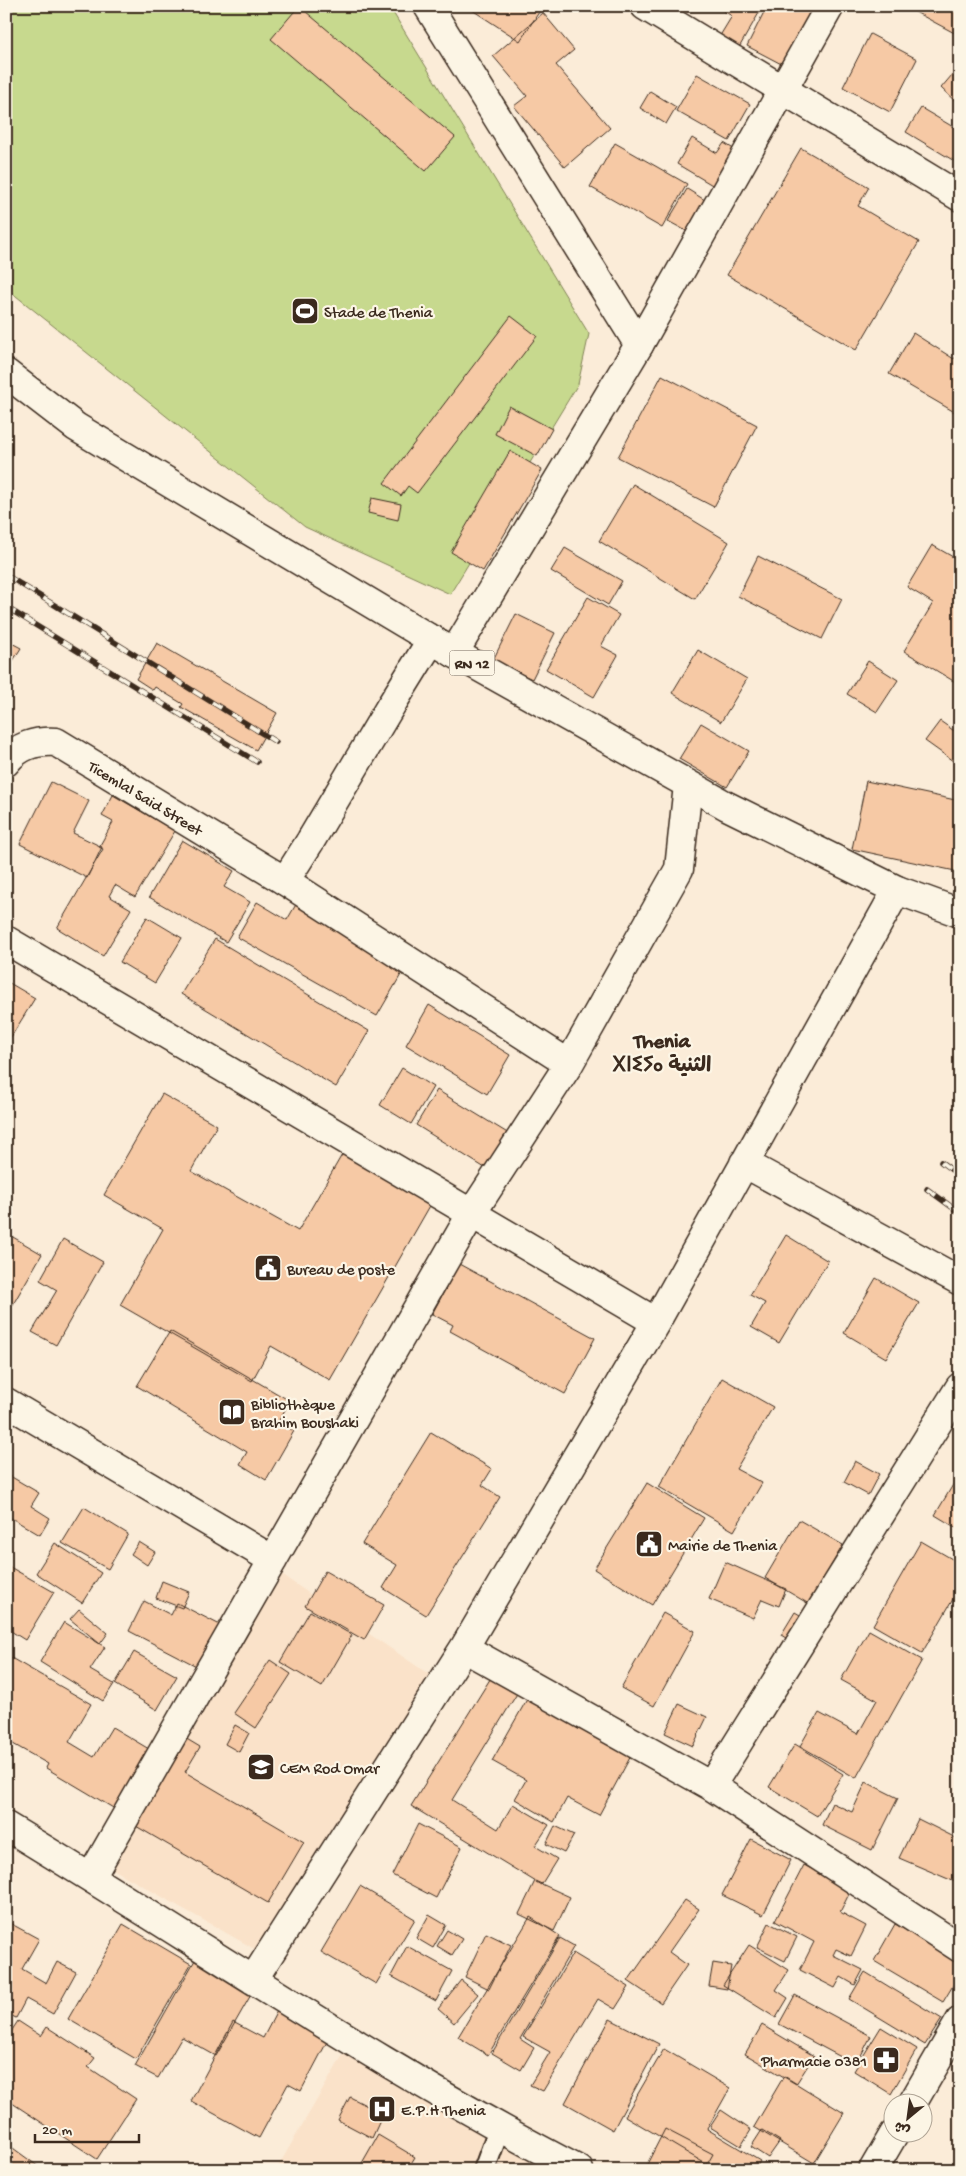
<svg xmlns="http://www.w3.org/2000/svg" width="966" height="2176" font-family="'Gochi Hand','Playpen Sans Arabic','Noto Sans Tifinagh',sans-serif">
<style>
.built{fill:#fae2c9}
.green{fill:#c7d98e;stroke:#818256}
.building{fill:#f6c9a5;stroke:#3b2a1e}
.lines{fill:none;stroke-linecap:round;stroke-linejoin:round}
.lane-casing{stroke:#3b2a1e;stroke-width:24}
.street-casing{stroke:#3b2a1e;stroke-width:31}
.secondary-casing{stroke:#3b2a1e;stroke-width:31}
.primary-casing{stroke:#3b2a1e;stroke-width:31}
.lane{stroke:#fcf5e5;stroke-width:20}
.street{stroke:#fcf5e5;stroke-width:28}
.secondary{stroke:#fcf5e5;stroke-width:28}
.primary{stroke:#fcf5e5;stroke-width:28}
.rail-casing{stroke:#3b2a1e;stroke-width:5.5}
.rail{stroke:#fcf5e5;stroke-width:4;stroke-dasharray:11;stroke-linecap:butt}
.street-bridge-casing{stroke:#3b2a1e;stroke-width:31;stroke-linecap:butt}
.street-bridge{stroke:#fcf5e5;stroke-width:28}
.labels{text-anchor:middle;stroke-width:4.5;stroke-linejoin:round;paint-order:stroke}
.shield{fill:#fcf5e5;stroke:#75675a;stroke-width:1}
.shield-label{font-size:15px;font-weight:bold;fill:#3b2a1e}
.poi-label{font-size:16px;fill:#3b2a1e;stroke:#fcf5e5;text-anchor:start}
.street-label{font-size:16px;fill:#3b2a1e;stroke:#fcf5e5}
.district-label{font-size:21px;font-weight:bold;fill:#3b2a1e;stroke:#fcf5e5}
</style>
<rect width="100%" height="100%" fill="#fbecd8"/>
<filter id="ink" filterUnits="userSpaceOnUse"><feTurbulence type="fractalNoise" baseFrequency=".02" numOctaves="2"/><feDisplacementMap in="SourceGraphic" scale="10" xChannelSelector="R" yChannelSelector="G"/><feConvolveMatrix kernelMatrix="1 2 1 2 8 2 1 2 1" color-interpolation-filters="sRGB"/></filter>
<g filter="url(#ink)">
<path class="built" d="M270,1567L430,1675L260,1952L95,1859Z
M347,2048L558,2170H276Z"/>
<path class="green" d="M6,6H389L589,334L578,384L450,594L305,527L6,288Z"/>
<path class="building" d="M299,6L455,137L426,171L271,39Z
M466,6H543L520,41Z
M715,6H763L737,51L718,39L732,16Z
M767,6H815L789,68L747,46Z
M904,6H960V36Z
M543,13L574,50L556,65L610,128L565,167L514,106L527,96L493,56Z
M870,34L917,59L890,112L843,87Z
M697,74L750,104L729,141L676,111Z
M952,75L960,82V99L957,103L941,88Z
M650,91L676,107L666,124L640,108Z
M921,108L960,131V156L956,162L906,132Z
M692,138L717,153L724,143L740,153L719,189L677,164Z
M615,143L687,184L662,228L590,187Z
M801,148L869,187L858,206L919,242L856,350L727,275Z
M687,189L708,202L690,233L668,221Z
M511,316L537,336L417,493L408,486L401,496L384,483Z
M913,333L954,359L960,350V411L958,414L889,374Z
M662,375L757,425L714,507L618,457Z
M509,406L552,429L537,456L495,434Z
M510,451L542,470L483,571L451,552Z
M633,484L729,542L695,599L599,541Z
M372,498L401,504L398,520L368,513Z
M932,545L960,561V685L904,651L933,603L907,587Z
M565,548L622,581L608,605L551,571Z
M758,556L842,599L822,639L738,596Z
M588,597L619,615L601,646L618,655L594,697L546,669Z
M516,614L555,633L532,679L493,660Z
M6,640L21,648L6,672Z
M157,643L277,713L256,750L181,707L183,704L155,687L153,690L136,679Z
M698,650L747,679L721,722L672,693Z
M868,661L898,680L877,712L847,694Z
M940,721L960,735V766L925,741Z
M701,723L749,751L727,787L679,759Z
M866,781L960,801V872L852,849Z
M51,782L89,801L73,833L102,847L87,878L20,844Z
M113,795L175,831L135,897L115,885L109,896L131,909L103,956L57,928L103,849L99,847L113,822L102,816Z
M182,840L234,871L224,887L250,902L226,942L149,897Z
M298,901L406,966L377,1016L237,937L257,902L287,920Z
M147,917L182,938L155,983L120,962Z
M215,939L369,1031L336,1087L181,994Z
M6,981L35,998L6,1045Z
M429,1005L510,1055L487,1094L406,1045Z
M402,1068L433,1087L411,1124L380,1105Z
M437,1090L514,1137L493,1173L416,1125Z
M162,1094L217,1125L191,1171L298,1231L343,1153L431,1204L330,1380L271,1346L252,1381L120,1305L163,1229L104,1195Z
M6,1233L42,1254L12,1306L6,1302Z
M786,1235L828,1261L779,1343L751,1327L765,1303L750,1295Z
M63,1239L103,1262L56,1345L32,1332L57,1290L40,1280Z
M459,1264L595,1338L565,1394L450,1331L453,1325L432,1314Z
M876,1278L919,1303L886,1358L844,1333Z
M170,1331L290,1401L278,1422L294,1431L266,1480L240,1464L247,1452L137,1386Z
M722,1378L773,1407L736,1469L762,1483L734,1531L659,1487Z
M431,1432L492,1469L482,1485L500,1497L426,1615L383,1588L397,1565L362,1544Z
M855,1461L879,1474L868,1495L844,1482Z
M960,1473V1530L935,1515Z
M10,1476L39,1493L31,1506L50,1518L40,1535L6,1515V1482Z
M647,1483L704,1518L652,1605L594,1569Z
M84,1507L128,1534L108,1569L62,1543Z
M799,1520L843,1545L809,1604L765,1578Z
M921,1541L959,1563L960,1561V1587L922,1653L873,1625Z
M139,1542L155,1552L147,1565L131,1554Z
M55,1543L101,1573L82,1603L36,1573Z
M725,1562L786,1589L779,1606L762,1599L753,1618L709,1599Z
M8,1566L54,1592L25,1640L6,1628Z
M325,1571L384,1605L364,1640L305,1606Z
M162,1581L189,1592L182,1608L156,1598Z
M144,1601L171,1615L177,1603L228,1629L206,1671L129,1631Z
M79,1609L108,1633L100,1644L70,1619Z
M310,1611L352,1635L322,1687L280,1662Z
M795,1612L823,1629L809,1652L781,1635Z
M663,1613L695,1631L654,1706L621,1688Z
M64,1622L105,1647L90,1670L114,1684L103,1701L40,1662Z
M869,1630L922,1660L856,1778L800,1746L819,1713L858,1734L877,1700L841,1680Z
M134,1652L177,1676L157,1710L115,1684Z
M6,1655L91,1704L69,1742L94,1757L112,1727L159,1755L125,1815L46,1768L48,1764L6,1740Z
M270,1660L291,1674L256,1728L234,1713Z
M492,1676L518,1692L452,1800L498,1829L513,1804L549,1825L535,1846L557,1859L541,1885L411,1806Z
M530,1694L633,1752L599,1815L567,1798L554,1822L515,1799L526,1780L492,1761Z
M679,1704L707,1717L693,1746L665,1733Z
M235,1725L249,1733L239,1752L225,1744Z
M180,1735L200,1747L185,1772L304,1842L268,1903L129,1822Z
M795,1744L843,1774L817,1816L769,1787Z
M866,1782L898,1798L872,1850L822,1825L832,1803L852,1812Z
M918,1819L960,1840V1884L899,1858Z
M418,1824L462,1847L436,1898L392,1875Z
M555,1826L574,1835L564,1853L546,1844Z
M6,1839L12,1843L6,1854Z
M751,1839L791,1860L763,1915L722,1895Z
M804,1865L851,1890L840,1912L866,1926L851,1956L836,1949L833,1955L863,1970L855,1985L841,1977L835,1988L800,1970L814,1942L775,1921Z
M535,1881L570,1897L554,1931L519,1914Z
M360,1886L415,1919L376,1984L321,1952Z
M685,1900L699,1909L669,1952L687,1965L661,2003L628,1981Z
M429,1915L446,1925L433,1948L416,1938Z
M530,1917L560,1936L488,2055L458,2037Z
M6,1921L39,1939L22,1969L46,1983L57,1962L76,1972L53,2014L26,1999L16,2018L6,2013Z
M769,1923L797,1937L785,1961L757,1947Z
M123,1924L191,1964L136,2059L68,2019Z
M895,1924L960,1961V1974L943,2002L874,1961Z
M447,1930L462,1939L452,1955L437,1946Z
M486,1933L511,1945L489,1989L465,1977Z
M560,1938L574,1946L520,2039L534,2048L521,2070L492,2053Z
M749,1945L789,1970L776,1990L788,1998L776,2018L723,1985Z
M407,1946L452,1971L436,2001L391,1976Z
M573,1953L629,1987L615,2009L598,1999L543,2091L530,2085L550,2052L523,2037Z
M195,1960L252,1993L216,2056L182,2037L158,2078L135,2066Z
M713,1963L731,1966L727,1989L709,1986Z
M865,1972L942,2019L925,2045L849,1999Z
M461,1980L478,1994L454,2023L438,2009Z
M795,1995L871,2036L856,2065L779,2024Z
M277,2011L329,2038L301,2091L288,2084L259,2138L191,2101L233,2022L263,2038Z
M610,2019L659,2044L613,2130L565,2103Z
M18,2021L41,2036L47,2027L95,2058L88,2067L136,2099L97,2159L6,2099V2039Z
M762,2025L814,2056L796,2084L745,2054Z
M881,2027L917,2049L891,2094L854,2071Z
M664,2049L730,2088L707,2129L760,2161L755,2170H716L625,2116Z
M784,2076L844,2113L814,2163L754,2127Z
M350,2097L383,2114L372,2138L338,2120Z
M721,2110L751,2130L741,2146L710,2127Z
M665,2129L713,2154L704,2170H644Z
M762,2130L780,2141L768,2158L751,2147Z
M378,2135L415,2157L407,2170H358Z
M6,2143L43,2170H6Z
M960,2156V2170H952Z
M488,2163L512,2170H486Z"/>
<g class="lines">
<g class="lane-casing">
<path id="lane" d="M484,2170L499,2129"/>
</g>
<g class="street-casing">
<path id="street" d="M645,6L960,197
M639,345L830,6
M390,707L432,639
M311,840L285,881L569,1064
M6,940L656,1322
M744,1163L960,1281
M6,1402L273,1560
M464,1648L711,1786L960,1948
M711,1786L960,1387
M6,1826C197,1941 381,2068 579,2170
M91,1877L472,1213L569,1064L679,869L688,785
M253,1980L464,1648L656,1322L897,890
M912,2104L960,2021
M873,2170L894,2134"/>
</g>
<g class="secondary-casing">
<path id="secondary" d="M428,6L639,345L454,653
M6,762C19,745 35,741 56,742L285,881"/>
</g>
<g class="primary-casing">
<path id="primary" d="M6,373L76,427L454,653L727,806L897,890L960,913"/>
</g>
<use href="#lane" class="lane"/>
<use href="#street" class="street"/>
<use href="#secondary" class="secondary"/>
<use href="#primary" class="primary"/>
<g class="rail-casing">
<path id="rail" d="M6,575L276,742
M6,607L257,762
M941,1162L960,1176
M927,1189L960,1213"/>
</g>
<use href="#rail" class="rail"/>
<g class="street-bridge-casing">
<path id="street-bridge" d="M311,840L390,707"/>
</g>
<use href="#street-bridge" class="street-bridge"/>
</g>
</g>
<defs>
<g id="stadium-square" transform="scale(1.4375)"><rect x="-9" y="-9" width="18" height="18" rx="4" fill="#3b2a1e" stroke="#fcf5e5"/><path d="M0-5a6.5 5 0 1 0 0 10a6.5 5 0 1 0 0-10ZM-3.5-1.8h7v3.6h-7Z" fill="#fff"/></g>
<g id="civic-square" transform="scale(1.4375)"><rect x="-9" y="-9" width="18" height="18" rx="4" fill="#3b2a1e" stroke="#fcf5e5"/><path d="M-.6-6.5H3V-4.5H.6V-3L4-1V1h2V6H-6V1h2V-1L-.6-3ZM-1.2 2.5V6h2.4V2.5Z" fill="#fff"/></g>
<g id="library-square" transform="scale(1.4375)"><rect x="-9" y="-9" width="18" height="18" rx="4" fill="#3b2a1e" stroke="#fcf5e5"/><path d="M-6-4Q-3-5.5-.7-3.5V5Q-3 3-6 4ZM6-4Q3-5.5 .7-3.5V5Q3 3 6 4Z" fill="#fff"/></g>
<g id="school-square" transform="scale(1.4375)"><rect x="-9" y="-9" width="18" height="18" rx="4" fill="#3b2a1e" stroke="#fcf5e5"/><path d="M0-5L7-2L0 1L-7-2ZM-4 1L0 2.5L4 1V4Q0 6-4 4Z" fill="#fff"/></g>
<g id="pharmacy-square" transform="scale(1.4375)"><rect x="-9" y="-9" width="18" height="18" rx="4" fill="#3b2a1e" stroke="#fcf5e5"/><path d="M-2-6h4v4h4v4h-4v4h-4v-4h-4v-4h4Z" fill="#fff"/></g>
<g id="hospital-square" transform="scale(1.4375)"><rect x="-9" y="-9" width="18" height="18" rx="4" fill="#3b2a1e" stroke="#fcf5e5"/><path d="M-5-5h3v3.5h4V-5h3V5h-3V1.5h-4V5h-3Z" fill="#fff"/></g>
</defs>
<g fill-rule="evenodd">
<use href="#stadium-square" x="305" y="311"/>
<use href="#civic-square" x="268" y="1268"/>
<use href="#library-square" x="232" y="1412"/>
<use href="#civic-square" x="649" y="1544"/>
<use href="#school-square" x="261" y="1767"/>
<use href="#pharmacy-square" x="886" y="2060"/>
<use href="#hospital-square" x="382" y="2109"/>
</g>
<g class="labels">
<rect class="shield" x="449.5" y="650.5" width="45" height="25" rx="4"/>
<g class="shield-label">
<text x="472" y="668">RN 12</text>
</g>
<g class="poi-label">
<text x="324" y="317">Stade de Thenia</text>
<text x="287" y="1274">Bureau de poste</text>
<text x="251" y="1409">Bibliothèque<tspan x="251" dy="18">Brahim Boushaki</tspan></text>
<text x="668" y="1550">Mairie de Thenia</text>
<text x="280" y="1773">CEM Rod Omar</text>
<text x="867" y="2066" text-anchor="end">Pharmacie 0381</text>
<text x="401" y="2115">E.P.H Thenia</text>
</g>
<g class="street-label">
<text transform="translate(146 797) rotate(31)" y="6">Ticemlal Said Street</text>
</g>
<g class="district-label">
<text x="662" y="1047">Thenia<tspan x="662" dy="24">ⵝⵏⵉⵢⴰ الثنية</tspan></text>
</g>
</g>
<rect width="966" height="2176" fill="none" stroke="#fcf5e5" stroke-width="25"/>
<rect x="12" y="12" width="941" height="2151" fill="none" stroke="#3b2a1e" stroke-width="2" filter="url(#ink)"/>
<g transform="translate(908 2118) rotate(209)"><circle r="24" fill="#fcf5e5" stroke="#afa495"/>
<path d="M0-4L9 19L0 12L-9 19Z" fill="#3b2a1e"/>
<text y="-8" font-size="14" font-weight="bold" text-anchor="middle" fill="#3b2a1e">ش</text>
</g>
<path d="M35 2134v8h104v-8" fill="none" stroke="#3b2a1e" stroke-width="2.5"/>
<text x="42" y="2134" font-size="15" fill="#3b2a1e" stroke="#fcf5e5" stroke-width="4" paint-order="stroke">20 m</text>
</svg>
